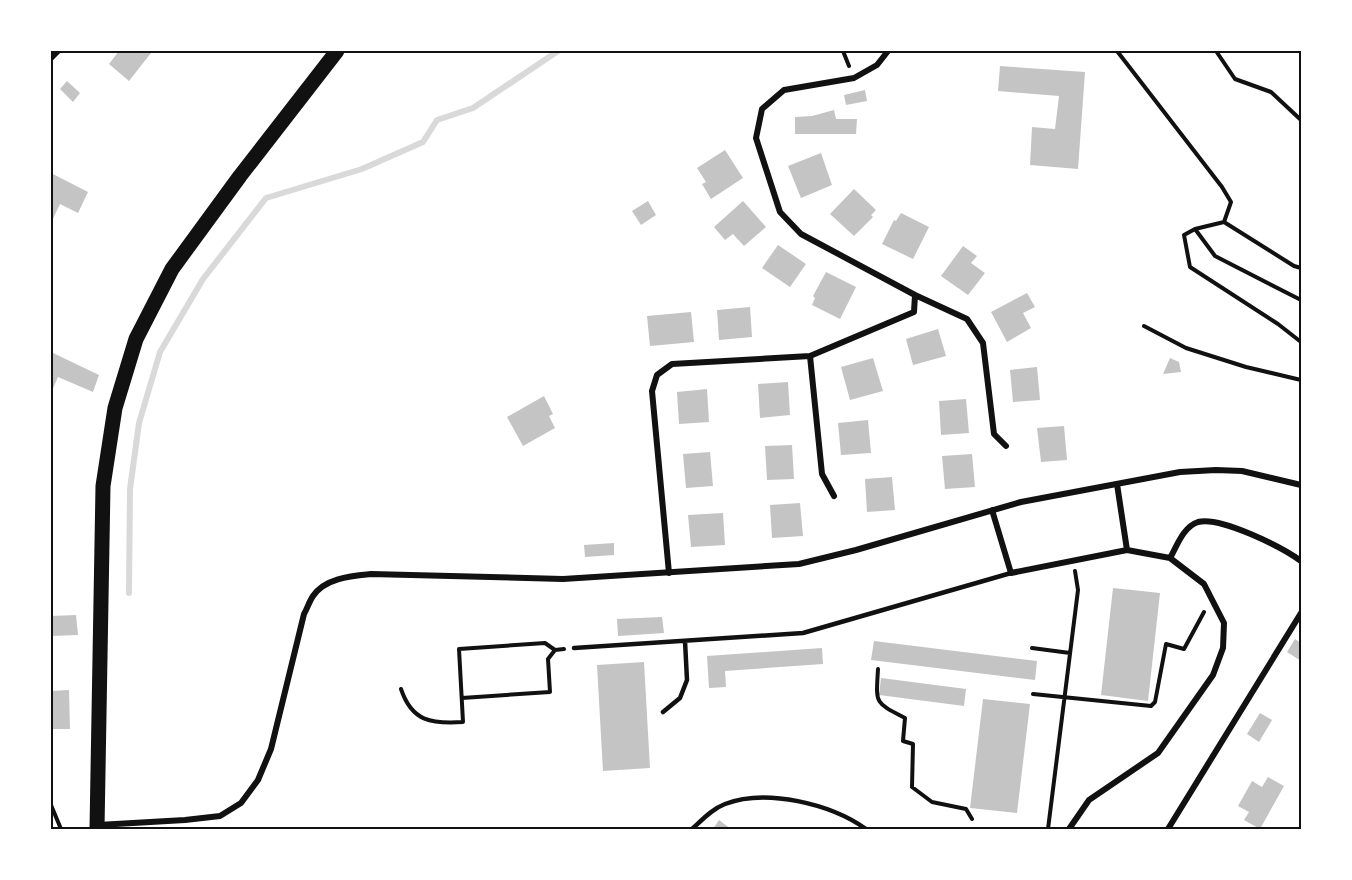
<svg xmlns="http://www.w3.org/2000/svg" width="1352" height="880" font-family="'Noto Serif',serif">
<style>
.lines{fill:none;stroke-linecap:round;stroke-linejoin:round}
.stream{stroke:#d9d9d9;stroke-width:6}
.building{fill:#c4c4c4}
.path{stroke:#111;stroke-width:4}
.service{stroke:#111;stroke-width:4.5}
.minor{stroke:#111;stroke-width:6}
.primary{stroke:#111;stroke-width:15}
.neatline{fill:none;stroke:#111;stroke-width:2}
</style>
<rect width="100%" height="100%" fill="#fff"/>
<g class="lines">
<path class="stream" d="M129,593L130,489L139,423L160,352L203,279L266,198L362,169L423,142L437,120L473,108L558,51"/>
</g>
<path class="building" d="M119,51H148L151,53L129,81L109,64Z
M1000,66L1085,72L1078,169L1030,165L1032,127L1055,129L1059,96L998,91Z
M67,81L80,93L73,102L60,89Z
M865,90L867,101L846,105L844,95Z
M834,110L836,119H857L856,134H795V117L812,116Z
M725,150L743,178L711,199L702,184L706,182L697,168Z
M821,153L832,185L801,198L788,166Z
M51,173L88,192L78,213L60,204L51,223Z
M854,189L876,210L871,215L873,217L854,236L830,214Z
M648,201L656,215L641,225L632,211Z
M743,201L766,227L744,246L733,234L725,240L714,227Z
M901,213L929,227L913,259L882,244L894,220L896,221Z
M778,245L806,264L790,287L762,268Z
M963,246L977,256L971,263L985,273L968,295L941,276Z
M826,272L856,287L840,319L812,305L815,298L813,296Z
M1027,293L1035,307L1023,313L1031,328L1007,342L991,312Z
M750,307L752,337L719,340L717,310Z
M691,312L694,342L650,346L647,316Z
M938,329L946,356L913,365L906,339Z
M51,352L99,375L93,392L58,377L51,393Z
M873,358L883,391L850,400L841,367Z
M1170,358L1179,362L1181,372L1163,374Z
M1037,367L1040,400L1013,402L1010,370Z
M788,382L790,415L760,418L758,384Z
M707,389L709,422L679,424L677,392Z
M544,396L553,414L549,416L555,428L523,446L507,417Z
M966,399L969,433L941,435L939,401Z
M868,420L871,453L841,455L838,423Z
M1064,426L1067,460L1041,462L1037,428Z
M792,445L794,479L767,480L765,446Z
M710,452L713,486L686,488L683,454Z
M972,454L975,487L945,489L942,456Z
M892,477L895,510L867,512L865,479Z
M800,503L803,536L772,538L770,505Z
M723,513L725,545L691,547L688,515Z
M614,543V555L585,557L584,545Z
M1113,588L1160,593L1148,701L1101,695Z
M76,615L78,635L51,636V616Z
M662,617L664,633L618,636L617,619Z
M1295,639L1301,643V661L1287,652Z
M874,641L1037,661L1035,680L871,660Z
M822,648L823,664L725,671L726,687L709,688L707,656Z
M644,662L650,768L603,771L597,665Z
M881,678L966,689L964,706L879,695Z
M69,690L70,729H51V691Z
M983,699L1030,704L1017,813L970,808Z
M1260,713L1272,720L1259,742L1247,734Z
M1268,777L1284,786L1260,829L1244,820L1249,812L1238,806L1252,781L1262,787Z
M719,820L731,829H713Z"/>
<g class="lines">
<path class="path" d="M843,51L849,66
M1117,51L1222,187L1231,202L1224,222L1195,229L1184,235L1190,267L1278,324L1301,342
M1216,51L1235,79L1271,92L1301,120
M1224,222L1294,266L1301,268
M1195,229L1215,256L1301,300
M1144,326L1186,348L1246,367L1301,380
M1032,648L1070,653
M878,669C876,704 874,702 905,718L903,741L913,744L912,787L932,802L966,809L972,819
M401,689C412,722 432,724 463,722L459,649L545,643L555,650L564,649
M1033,694L1151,706L1155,702L1166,644L1184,649L1204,612
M462,698L550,692L548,659L555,650
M51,805L61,829
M1048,829L1078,590L1075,571"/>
<path class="service" d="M574,648L803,633L1011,573
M663,712L680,698L687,680L685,641
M692,829C702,820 712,809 725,804C766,788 831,804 866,829"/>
<path class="minor" d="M51,58L58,51
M915,295L967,319L983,343L994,434L1006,446
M810,356L822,474L834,496
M1117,484L1127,550
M992,510L1011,573L1127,550L1170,558L1204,584L1224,623L1223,648L1213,675L1158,753L1089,800L1069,829
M1170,558C1177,546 1183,527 1198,522C1220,516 1282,547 1301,561
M669,573L652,391L657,375L672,364L810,356L914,312L915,295L801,234L780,212L756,138L762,109L784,90L854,78L877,65L888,51
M98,825L185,820L220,816L241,803L258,780L271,749L304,614C307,609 309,602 313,596C325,578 351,576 371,574L563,579L799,564L856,550L1021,502L1180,472L1216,470L1242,471L1301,485
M1168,829L1301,613"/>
<path class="primary" d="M97,829L103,486L115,408L136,339L172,269L240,176L337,51"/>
</g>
<rect width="1352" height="880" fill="none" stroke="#ffffff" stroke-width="105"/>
<rect x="52" y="52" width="1248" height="776" class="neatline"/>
</svg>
